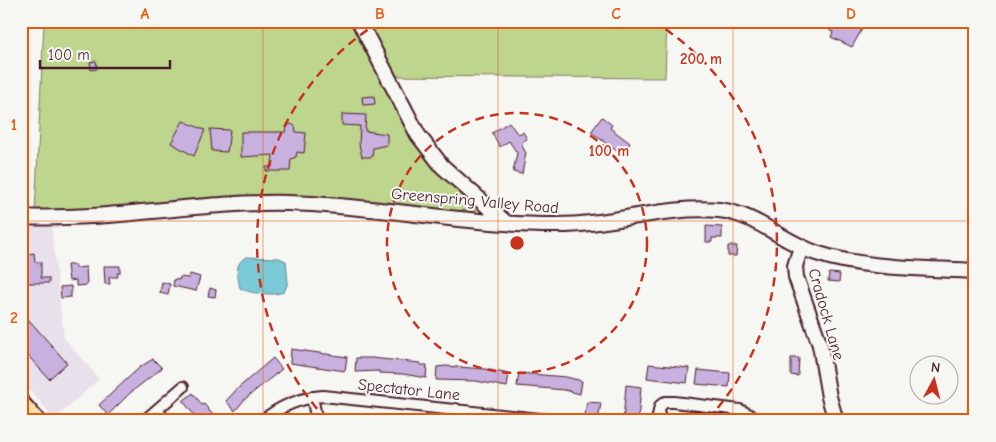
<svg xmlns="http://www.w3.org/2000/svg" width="996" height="442" font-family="'Comic Neue',sans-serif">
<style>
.built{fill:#e8e1ec}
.green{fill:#bdd58c;stroke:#847a5c}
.water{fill:#7acad7;stroke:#678692}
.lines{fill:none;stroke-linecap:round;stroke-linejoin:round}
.stream{stroke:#678692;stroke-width:2.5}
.building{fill:#c8b0df;stroke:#4a1f2b}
.street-casing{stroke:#4a1f2b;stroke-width:14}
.secondary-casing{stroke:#4a1f2b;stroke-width:18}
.primary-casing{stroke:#4a1f2b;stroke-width:20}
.street{stroke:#f6f6f2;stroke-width:10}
.secondary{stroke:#f6f6f2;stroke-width:14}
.primary{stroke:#f8deab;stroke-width:16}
.grid{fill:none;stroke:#e8590c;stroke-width:1;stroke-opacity:0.55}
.ring{fill:none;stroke:#c8321e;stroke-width:2.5;stroke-dasharray:9 6}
.labels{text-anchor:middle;stroke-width:4;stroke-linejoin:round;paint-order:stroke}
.street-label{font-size:16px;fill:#4a1f2b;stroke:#f6f6f2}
.centre{fill:#c8321e;stroke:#f6f6f2;stroke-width:2.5}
.ring-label{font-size:15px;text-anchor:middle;font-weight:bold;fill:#c8321e;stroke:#f6f6f2;stroke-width:4;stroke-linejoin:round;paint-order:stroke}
.neatline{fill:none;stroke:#e8590c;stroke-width:2}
.grid-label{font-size:16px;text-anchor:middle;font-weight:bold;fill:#e8590c}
</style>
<rect width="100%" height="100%" fill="#f6f6f2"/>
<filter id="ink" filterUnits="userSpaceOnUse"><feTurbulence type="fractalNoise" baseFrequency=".02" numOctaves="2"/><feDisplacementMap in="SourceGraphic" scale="10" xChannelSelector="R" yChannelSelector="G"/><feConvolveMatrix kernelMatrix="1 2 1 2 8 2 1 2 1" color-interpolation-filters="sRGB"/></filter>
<g filter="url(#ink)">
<path class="built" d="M38,223H51L64,338L99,379L53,421L47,410L21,381V227H32Z"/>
<path class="green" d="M44,21H667L665,78L383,76L476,204V214L354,202L35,213Z"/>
<path class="water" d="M246,257L279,258L286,261L288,283L284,292C273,296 251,294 240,288C238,277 233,264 246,257Z"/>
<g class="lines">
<path class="stream" d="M972,261H975"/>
</g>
<path class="building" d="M853,21L866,22L852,47L831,37L833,32L829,30L832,23L844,29L847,23L851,25Z
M96,61L97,69L91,70L90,62Z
M21,89H24L25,102H21Z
M374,96L375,104L363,105L362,97Z
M342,114L366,115L365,131L387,134V145L373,148L372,157H362L359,144L360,126L342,125Z
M602,117L612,125L610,128L630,143L622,155L591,132Z
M183,121L205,130L194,156L171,143Z
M509,122L516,132L518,134L523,132L527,139L523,141L522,146L526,153L522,174L513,172L517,153L509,141L500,147L492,133Z
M291,124L295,126L296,132L306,133L304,153L297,152L296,157L291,159L290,171H266V167H272L273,155L241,157V132H286L287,126Z
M210,129L230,130L227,152L212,151Z
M706,226L722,227V238H712V242H706Z
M728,246H737L736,256H728Z
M34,253L35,262H41V278H49V283H27L25,276H21V261L27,262V265V254Z
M67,265H75V268L86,267L87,285L76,286V280L69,281Z
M104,266H120V273H117L118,277H109L110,284H105Z
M829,273L840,274L839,282L828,281Z
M190,274L200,277L196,291L173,286L174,279L179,280L180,277L189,278Z
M162,282L170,284L168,295L160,293Z
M71,286V297L61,298L60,287Z
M210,288L216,290L215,297L208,296Z
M21,311L67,363L49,379L21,348Z
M291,349L347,357L345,371L290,363Z
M273,358L282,369L245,399L235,411L226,401L237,389Z
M356,358H372L420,363V365H427L426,378L403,374L379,373V371L355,372Z
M791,358H799L798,376L791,375Z
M153,359L162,368L130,393L108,415L99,405L140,367Z
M649,364L689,368L687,383L647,378Z
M445,366L485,369L509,374L507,387L476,381L436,380L437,367Z
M698,370L730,373L729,387L696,384Z
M519,373L566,377L582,381L580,394L565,390L517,386Z
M626,385L641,387L638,421H623Z
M193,393L202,405L204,404L218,421H199L183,401Z
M587,402L601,403L598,421H584Z"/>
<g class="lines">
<g class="street-casing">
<path id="street" d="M312,397L317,421
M157,410L166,421
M144,421L183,387
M262,421C280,406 300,398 323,396L559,421
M455,421L456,409
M657,421L660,406L665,402H674L740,410L750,415L754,421"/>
</g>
<g class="secondary-casing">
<path id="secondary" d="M359,21L418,135L442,166L505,222
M21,217C111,221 199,201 288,203C377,205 467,225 554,225C610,226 664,205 719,210C756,214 781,241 816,253C863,269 925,268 975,271
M801,247L795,266L796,277L820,345L829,397L836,421"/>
</g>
<g class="primary-casing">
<path id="primary" d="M21,403L37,421"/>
</g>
<use href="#street" class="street"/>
<use href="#secondary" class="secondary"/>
<use href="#primary" class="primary"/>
</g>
</g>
<path class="grid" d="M263,21V421M498,21V421M733,21V421M21,221H975"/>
<g class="ring">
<circle cx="517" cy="243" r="130"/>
<path d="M327 420A260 260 0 0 1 381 21M653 21A260 260 0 0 1 707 420"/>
</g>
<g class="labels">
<g class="street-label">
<text transform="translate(475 200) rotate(5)" y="6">Greenspring Valley Road</text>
<text transform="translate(827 314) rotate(74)" y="6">Cradock Lane</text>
<text transform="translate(409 389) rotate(6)" y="6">Spectator Lane</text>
</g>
</g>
<circle cx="517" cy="243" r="8" class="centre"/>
<g class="ring-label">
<text x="701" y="64">200 m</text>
<text x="609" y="156">100 m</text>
</g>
<rect width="996" height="442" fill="none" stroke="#f6f6f2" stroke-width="55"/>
<g transform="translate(934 380) rotate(7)"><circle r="24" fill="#f6f6f2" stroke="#b1a0a2"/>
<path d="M0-4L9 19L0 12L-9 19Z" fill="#c8321e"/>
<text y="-8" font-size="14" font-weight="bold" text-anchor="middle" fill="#4a1f2b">N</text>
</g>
<path d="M40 60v8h130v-8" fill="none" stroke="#4a1f2b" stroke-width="2.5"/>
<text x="48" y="60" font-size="15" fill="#4a1f2b" stroke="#f6f6f2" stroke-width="4" paint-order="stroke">100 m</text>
<rect x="28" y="28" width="940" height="386" class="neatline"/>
<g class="grid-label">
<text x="145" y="19">A</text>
<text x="380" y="19">B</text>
<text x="616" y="19">C</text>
<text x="851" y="19">D</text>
<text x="14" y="130">1</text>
<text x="14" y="323">2</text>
</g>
</svg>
